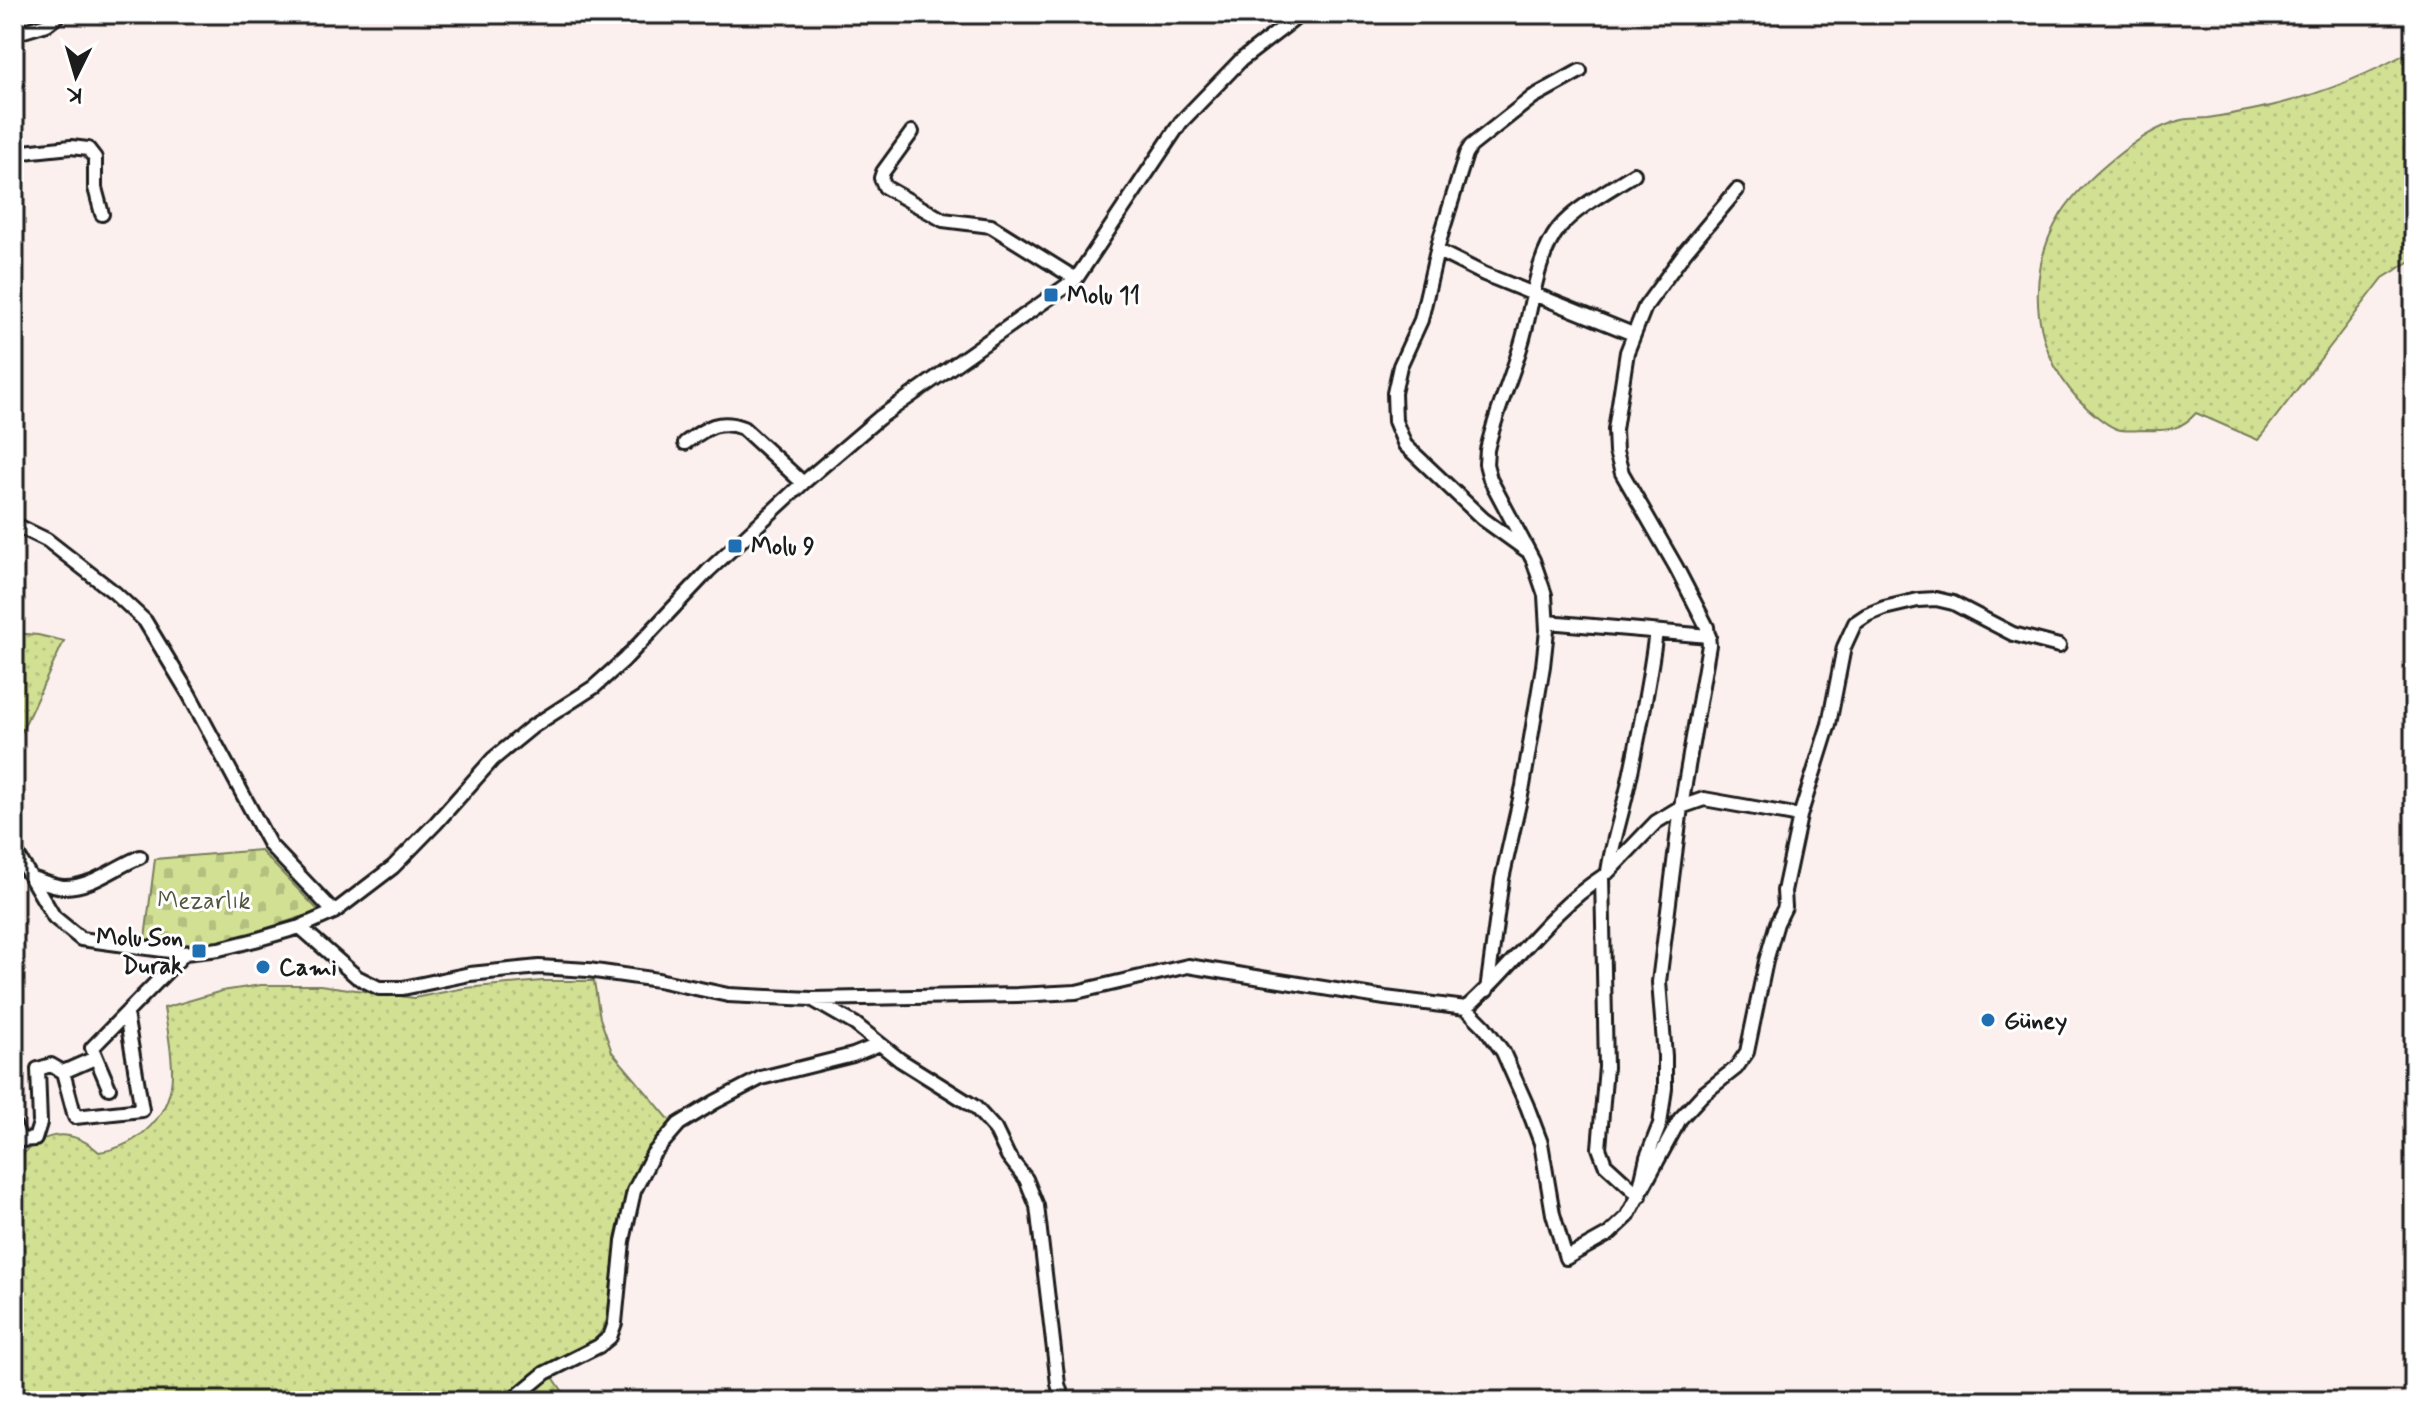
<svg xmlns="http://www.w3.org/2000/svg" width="2428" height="1415" font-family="Mynerve,sans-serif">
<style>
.grass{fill:url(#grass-dots);stroke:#777e58;stroke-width:2}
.cemetery{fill:url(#cemetery-stones);stroke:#777e58;stroke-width:2}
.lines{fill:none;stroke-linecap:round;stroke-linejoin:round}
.minor-casing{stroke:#1c1c1c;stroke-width:18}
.minor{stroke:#fff;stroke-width:12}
.poi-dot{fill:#1f6fb2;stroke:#fff;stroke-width:3}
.labels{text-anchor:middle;stroke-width:6;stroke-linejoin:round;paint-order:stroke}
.poi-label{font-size:24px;font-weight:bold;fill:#1c1c1c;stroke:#fff;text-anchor:start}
.park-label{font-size:24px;fill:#535740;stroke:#fff}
</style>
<defs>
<pattern id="grass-dots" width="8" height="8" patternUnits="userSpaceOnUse" patternTransform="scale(2)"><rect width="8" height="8" fill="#d2e094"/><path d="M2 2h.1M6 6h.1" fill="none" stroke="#b4c07f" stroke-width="1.8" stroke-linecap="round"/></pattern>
<pattern id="cemetery-stones" width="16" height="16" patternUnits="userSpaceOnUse" patternTransform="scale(2)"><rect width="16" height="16" fill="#d2e094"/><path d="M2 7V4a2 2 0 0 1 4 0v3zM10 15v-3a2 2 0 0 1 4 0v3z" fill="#b4c07f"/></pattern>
</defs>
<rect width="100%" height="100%" fill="#fcf0ef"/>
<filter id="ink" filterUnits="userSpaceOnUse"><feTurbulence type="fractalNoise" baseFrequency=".0125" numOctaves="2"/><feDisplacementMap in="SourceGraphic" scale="16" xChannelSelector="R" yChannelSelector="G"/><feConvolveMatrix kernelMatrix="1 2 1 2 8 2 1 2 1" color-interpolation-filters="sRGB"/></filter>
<g filter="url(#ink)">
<path class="grass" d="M2414,49V259L2383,278L2258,440L2196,413C2182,429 2168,431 2147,430C2138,430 2125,432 2117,429C2107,426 2095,415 2087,408C2033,359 2022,276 2061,214C2082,181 2139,132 2178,121C2187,118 2198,119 2208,118C2232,114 2256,110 2279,104C2326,92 2372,73 2414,49Z
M14,633L38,635L64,641L17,741L14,740Z
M542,981H594L600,1018L612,1052L674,1125L629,1195L616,1239L607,1319C599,1345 571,1357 553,1377L569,1401H14V1166C36,1133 67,1124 99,1152C140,1146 173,1114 172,1071C172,1050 167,1028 164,1008L222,991L261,985H320L414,998L465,988Z"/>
<path class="cemetery" d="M260,850L319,911L244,936L201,946L145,939L155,859Z"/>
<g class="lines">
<g class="minor-casing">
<path id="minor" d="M14,34L47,24L60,14
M912,132L883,172L881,178L885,187L943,220L991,226L1076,279
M14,153L71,147L88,149L95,158V188L102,214
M1438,251L1484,274L1633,334
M685,443C705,429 718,418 743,428L803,483
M14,524L47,540L115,593L145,621L189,694L270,845L334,912
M1526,550L1483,519L1405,445L1395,421L1394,393L1400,366L1421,320L1439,242L1466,154L1471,146L1533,97L1580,71
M1547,622L1709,636
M14,849L54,917L81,939L185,953L219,949L255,940L300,927L334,912L393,867L436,823L493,759L532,727L594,687L624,660L708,571L803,483L879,418L1076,279L1181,122L1241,60L1301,14
M1608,872C1612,843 1622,815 1628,786C1639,735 1649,684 1656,632
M1608,872L1656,822L1681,807L1704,799L1800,816
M1602,877L1606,1067L1599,1148L1605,1164L1640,1196
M32,878C41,881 53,886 63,887C91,888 115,867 140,857
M300,927L357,977L379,988H403L470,974L539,967L588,970L658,980L728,995L812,999L1017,995L1076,992L1188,966L1385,998L1466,1008L1484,1026L1503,1052L1527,1106L1541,1143L1553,1214L1566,1258L1609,1234L1627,1217L1680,1119L1703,1094L1736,1068L1747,1052L1766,961L1777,923L1785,907L1784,891L1800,816L1829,724L1844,647L1855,623L1867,615L1884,608L1918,600L1936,599L1953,603L2013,634L2059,646
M1487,990L1502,879L1523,786L1543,666L1547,630L1545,595L1533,560L1490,479L1486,464L1487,450C1495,414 1511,380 1521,345C1533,307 1534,261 1559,228C1575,208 1611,189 1634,174
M815,1001L855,1024L900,1060L975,1107L995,1129L1008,1156L1026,1179L1037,1206L1058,1384L1063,1401
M1466,1008C1513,967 1548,912 1602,877
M63,1072L75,1117L142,1110L126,1014
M109,1088L92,1048L185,953
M14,1125L20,1140L35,1139L40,1123L38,1069L51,1065L63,1072L95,1058
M1641,1183L1647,1157L1660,1124L1665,1088V1056L1659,982L1681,807L1709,645L1707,627L1676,567L1622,473L1616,452L1615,430L1627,352L1645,307L1685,252L1737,190
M511,1401L545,1373L599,1346L610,1337L615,1323L623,1241L634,1191L653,1154L679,1124L715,1102L761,1078L853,1055L880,1044"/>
</g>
<use href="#minor" class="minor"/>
</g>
</g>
<g class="poi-dot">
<rect x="1043" y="287" width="16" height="16" rx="4"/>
<rect x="727" y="538" width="16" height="16" rx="4"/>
<rect x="191" y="943" width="16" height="16" rx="4"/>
<circle cx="263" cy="967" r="8"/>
<circle cx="1988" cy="1020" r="8"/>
</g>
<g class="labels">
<g class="poi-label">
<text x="1067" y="303">Molu 11</text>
<text x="751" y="554">Molu 9</text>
<text x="183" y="945" text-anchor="end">Molu Son<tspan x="183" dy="28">Durak</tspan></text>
<text x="279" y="975">Cami</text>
<text x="2004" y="1028">Güney</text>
</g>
<g class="park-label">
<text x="204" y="908">Mezarlık</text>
</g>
</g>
<rect width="2428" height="1415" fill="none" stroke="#fff" stroke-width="48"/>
<rect x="24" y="24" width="2380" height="1367" fill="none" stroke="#1c1c1c" stroke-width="3" filter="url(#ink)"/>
<g transform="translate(76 76) rotate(185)" stroke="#ffffff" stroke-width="6" paint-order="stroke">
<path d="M0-6L14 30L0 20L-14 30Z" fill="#1c1c1c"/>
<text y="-12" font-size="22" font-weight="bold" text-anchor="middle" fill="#1c1c1c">K</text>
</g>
</svg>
